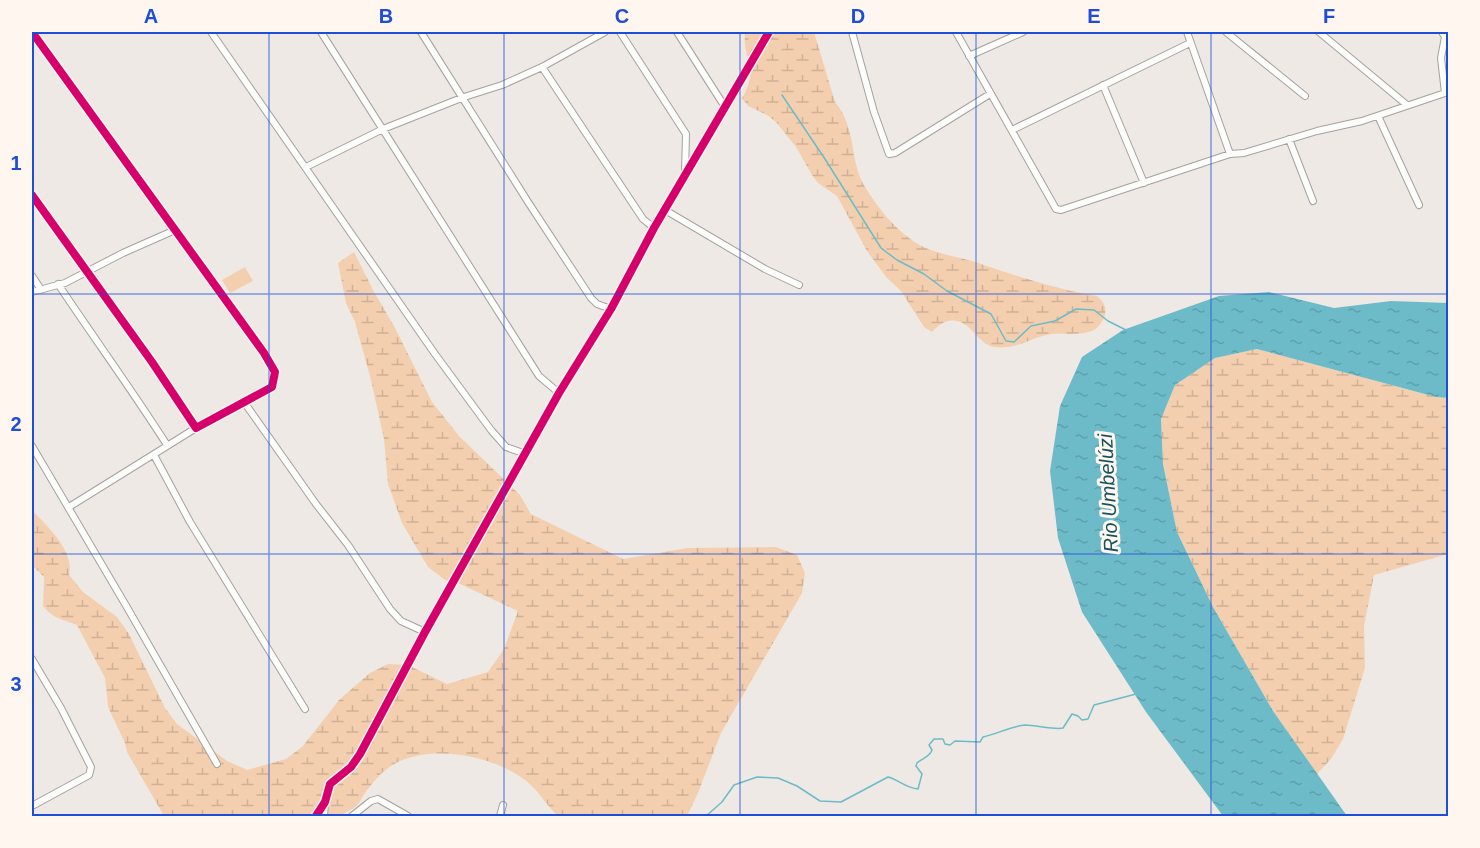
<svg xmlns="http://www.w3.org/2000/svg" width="1480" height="848" font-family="Helvetica,sans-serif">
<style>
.wetland{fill:url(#wetland-marsh)}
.park{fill:#f3cfaf}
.water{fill:url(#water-ripples)}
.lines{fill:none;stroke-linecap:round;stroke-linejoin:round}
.stream{stroke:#6dbbc8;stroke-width:1.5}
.street-casing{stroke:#a5a29e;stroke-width:8}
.street{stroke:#fcfcfb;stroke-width:6}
.cycleway-casing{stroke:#fef6ef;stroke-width:11}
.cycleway{stroke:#d6006c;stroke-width:8}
.grid{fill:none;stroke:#1d4ed8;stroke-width:1.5;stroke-opacity:0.55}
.labels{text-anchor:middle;stroke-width:6;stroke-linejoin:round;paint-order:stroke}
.water-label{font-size:20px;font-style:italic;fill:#14535e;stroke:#fef6ef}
.neatline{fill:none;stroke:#1d4ed8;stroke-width:2}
.grid-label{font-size:20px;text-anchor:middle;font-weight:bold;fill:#1d4ed8}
</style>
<defs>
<pattern id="wetland-marsh" width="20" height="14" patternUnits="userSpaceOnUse" patternTransform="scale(1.5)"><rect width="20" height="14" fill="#f3cfaf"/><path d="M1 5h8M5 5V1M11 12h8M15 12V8" fill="none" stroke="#d0b196"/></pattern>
<pattern id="water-ripples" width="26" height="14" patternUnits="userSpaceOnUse" patternTransform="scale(1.5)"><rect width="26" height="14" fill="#6dbbc8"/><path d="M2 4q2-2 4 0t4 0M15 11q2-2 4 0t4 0" fill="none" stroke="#5ea0ab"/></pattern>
</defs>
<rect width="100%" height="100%" fill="#eee9e4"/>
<path class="wetland" d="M745,32H814L835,102C857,128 849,161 865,187C878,208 893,227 913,241C932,254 957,256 978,263C1017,276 1055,289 1097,296C1105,303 1108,309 1103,320C1101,323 1098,328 1094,330C1081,336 1066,333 1052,334C1031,337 1017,350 994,347C978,344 972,323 956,321C946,319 939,325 932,332L924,327L901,291L886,277L867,251L837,196L818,183L812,175L796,147L776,122L767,115L748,106L742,98C760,68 742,60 745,32Z
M354,252L373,290L394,326L432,402L459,436L520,495L531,514L623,559L688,548L776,547L797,555L805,573L802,593L721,733L698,793L687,816H558C548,807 541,795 531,785C500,757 439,744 400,761C382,769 368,787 359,803C355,809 346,811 341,816H164L127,752L125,743L108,707L105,678L77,625C63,619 53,619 43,606L44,577L32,565V510C47,526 75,551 69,575L83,592L117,617L129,634L165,708L177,724L227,761L247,770L286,759L303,746L339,700L370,673L388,664L408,665L447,684L488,672L504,649L518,611L460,584L445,580L428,567L402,523L388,484L384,439L371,380L355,322L346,303L338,263Z
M1257,349L1436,397L1448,398V554L1374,575L1364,626L1365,668L1343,739L1331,759L1317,774L1273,711L1213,607L1177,532L1163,464L1161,419L1175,385L1215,358Z"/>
<path class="park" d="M245,267L253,281L230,293L222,280Z"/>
<path class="water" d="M1269,292L1334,308L1391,301L1448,303V398L1436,397L1257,349L1215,358L1175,385L1161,419L1163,464L1177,532L1213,607L1273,711L1347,816H1223L1146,712L1082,612L1058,538L1050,471L1060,406L1082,357L1123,330L1219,296Z"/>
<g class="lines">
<path class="stream" d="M782,95L825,159L881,248L897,260L924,274L947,291L991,314L1006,341L1014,342L1031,326L1055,321L1076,309L1094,310L1108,321L1126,330
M706,816L722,802L734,785L757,777L778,778L797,786L820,801L841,802L888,777C899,780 906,788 918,789L922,774L916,766L917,763C922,758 929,758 932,750L929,745L934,739H943L945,744L950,745L955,741L980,742L983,737C997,734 1012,726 1025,725C1036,725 1054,730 1063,728L1072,714L1078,716L1082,720L1088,719L1094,705L1136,694"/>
<g class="street-casing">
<path id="street" d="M211,32L435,354L491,430L506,447L526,454
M321,32L539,376L559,393
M421,32L528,202L591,298L597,304L611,309
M620,32L686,134L685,174
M677,32L725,107
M852,32L874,112L889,154L895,153L990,94
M956,32L1056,209L1061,210L1230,154L1244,153L1317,131L1362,121L1448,92
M1187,32L1230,154
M1226,32L1305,96
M1319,32L1407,105
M1442,32L1445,37L1441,58L1445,93
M969,56L1023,32
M542,67L643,219L654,228
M1103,85L1144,183
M1378,116L1419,205
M1012,130L1190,43
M1289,139L1313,201
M306,167L383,129L464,97L502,85L542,67L605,32
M32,195L152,362L196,428L272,387L275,372L264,353L32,32
M665,210L765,269L799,285
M32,276L40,288
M58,284C94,338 132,390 167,445
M32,292L65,283L123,253L175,230
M244,402L316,504L348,545L390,609L401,621L425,632
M32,446L128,609L217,764
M154,455L190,522L305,709
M69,507L196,428
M32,659L61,708L91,767L89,775L32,806
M316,816L325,802L330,784L351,767L360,754L425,632L559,393L611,309L654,228L769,32
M324,816L325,802
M352,816L371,801L378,799L408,816
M500,816L503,805"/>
</g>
<use href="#street" class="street"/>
<g class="cycleway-casing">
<path id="cycleway" d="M32,195L152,362L196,428L272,387L275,372L264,353L32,32
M316,816L325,802L330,784L351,767L360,754L425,632L559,393L611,309L654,228L769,32"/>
</g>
<use href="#cycleway" class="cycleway"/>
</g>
<path class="grid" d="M269,32V816M504,32V816M740,32V816M976,32V816M1211,32V816M32,294H1448M32,554H1448"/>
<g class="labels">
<g class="water-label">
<text transform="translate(1108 493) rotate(-93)" y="7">Rio Umbelúzi</text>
</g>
</g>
<rect width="1480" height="848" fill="none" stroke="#fef6ef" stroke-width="66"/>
<rect x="33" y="33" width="1414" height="782" class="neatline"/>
<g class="grid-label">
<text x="151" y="23">A</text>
<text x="386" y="23">B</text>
<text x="622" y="23">C</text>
<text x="858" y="23">D</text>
<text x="1094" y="23">E</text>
<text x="1329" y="23">F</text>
<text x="16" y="170">1</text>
<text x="16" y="431">2</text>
<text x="16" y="691">3</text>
</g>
</svg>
